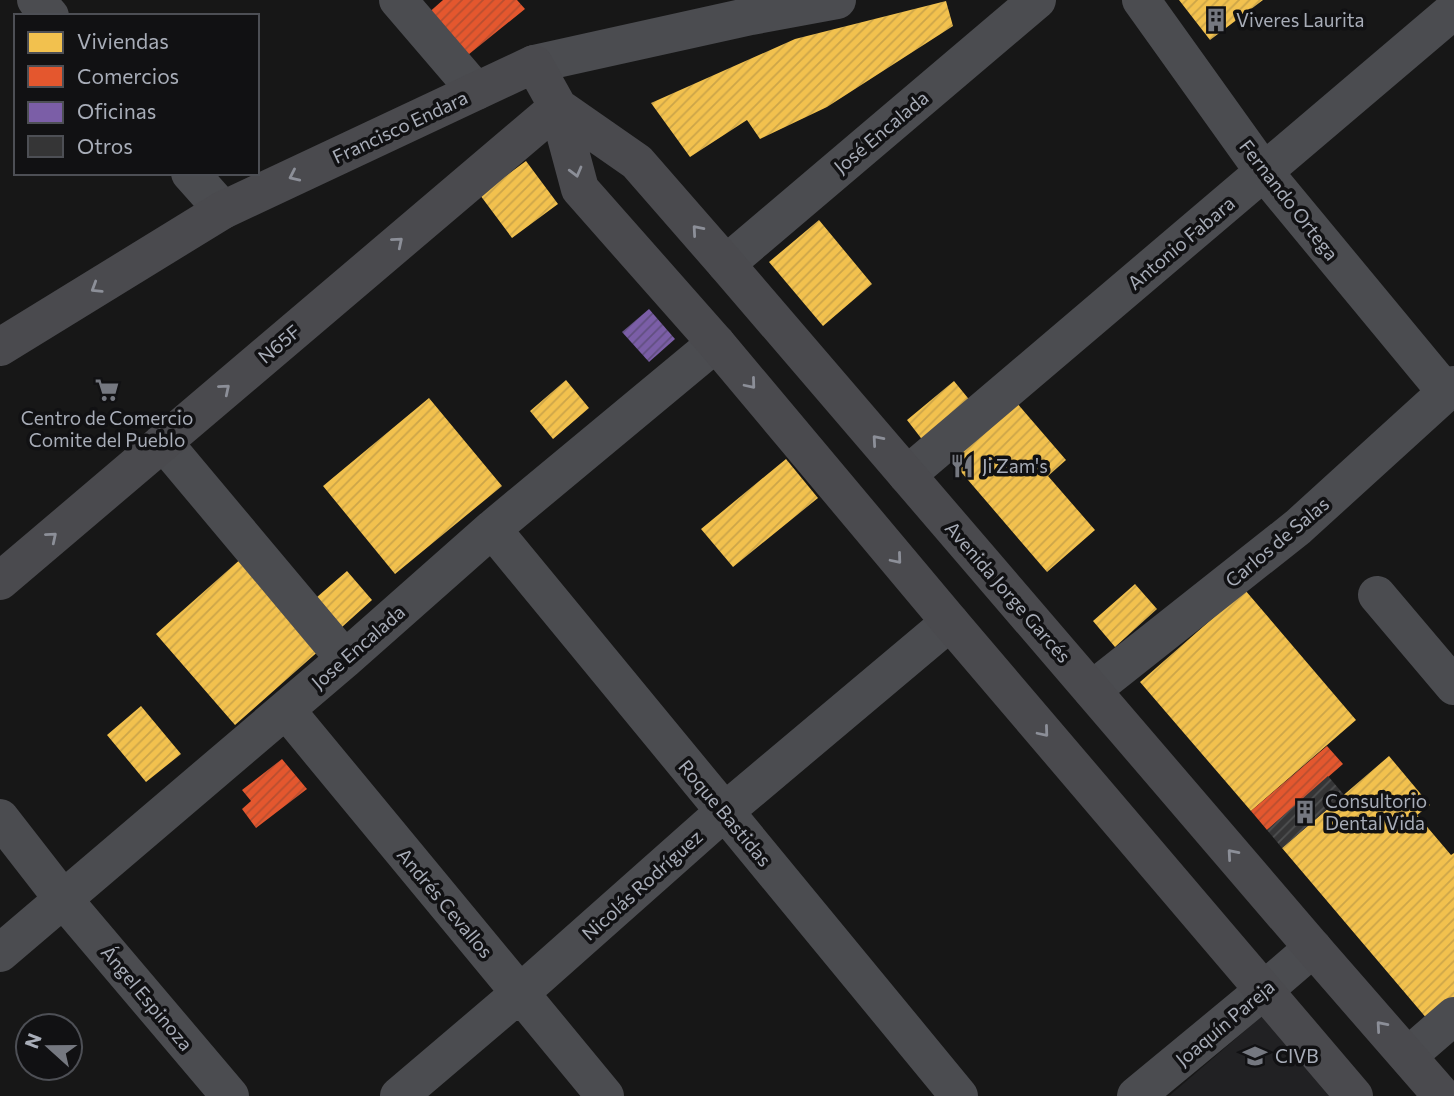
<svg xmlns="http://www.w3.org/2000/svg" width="1454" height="1096" font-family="Commissioner,sans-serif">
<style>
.built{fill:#212123}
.homes{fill:url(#homes-hatch)}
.shops{fill:url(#shops-hatch)}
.offices{fill:url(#offices-hatch)}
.building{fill:url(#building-hatch)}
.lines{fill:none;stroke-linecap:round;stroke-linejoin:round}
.street{stroke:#4b4c50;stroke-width:38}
.secondary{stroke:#4a4a4e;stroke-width:38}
.oneway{stroke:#8c8f98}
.labels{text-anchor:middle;stroke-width:7;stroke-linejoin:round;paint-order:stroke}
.poi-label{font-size:19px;fill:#a8adb8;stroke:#111113;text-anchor:start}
.street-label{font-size:19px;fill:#a8adb8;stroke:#111113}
</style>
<defs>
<pattern id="homes-hatch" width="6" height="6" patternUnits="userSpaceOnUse" patternTransform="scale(1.75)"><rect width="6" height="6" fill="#f2c14e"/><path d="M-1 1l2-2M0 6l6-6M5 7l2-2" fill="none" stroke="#cca549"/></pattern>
<pattern id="shops-hatch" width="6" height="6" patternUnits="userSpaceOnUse" patternTransform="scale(1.75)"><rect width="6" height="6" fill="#e4572e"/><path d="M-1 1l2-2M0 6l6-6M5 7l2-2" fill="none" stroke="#b84e30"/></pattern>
<pattern id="offices-hatch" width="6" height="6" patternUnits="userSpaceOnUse" patternTransform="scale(1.75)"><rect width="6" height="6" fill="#7b5ea7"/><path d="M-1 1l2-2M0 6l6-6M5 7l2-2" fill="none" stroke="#614f80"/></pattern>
<pattern id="building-hatch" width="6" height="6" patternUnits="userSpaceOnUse" patternTransform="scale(1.75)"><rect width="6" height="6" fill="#353536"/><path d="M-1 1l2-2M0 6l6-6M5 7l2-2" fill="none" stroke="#4f5051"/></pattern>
</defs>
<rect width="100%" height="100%" fill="#171717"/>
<path class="built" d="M1262,1016L1329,1096H1169Z"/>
<path class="homes" d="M1179,0H1263L1210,40Z
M946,1L953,26L827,107L760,139L747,120L690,157L651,103L795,39Z
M526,161L558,204L512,238L480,195Z
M819,220L872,284L823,326L769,262Z
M566,380L589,408L553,439L530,411Z
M954,381L972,403L924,442L907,420Z
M429,398L502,486L395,574L323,486Z
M1016,402L1066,460L1048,476L1095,530L1047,572L956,466L957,455Z
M786,459L818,498L733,567L701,529Z
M243,557L322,648L235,725L156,634Z
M347,571L372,600L342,627L317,597Z
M1135,584L1157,609L1115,647L1093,621Z
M1245,590L1356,720L1251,811L1140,682Z
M141,706L181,754L146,782L107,735Z
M1389,756L1430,805L1417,815L1451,855L1454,853V998L1428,1020L1282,848Z"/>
<path class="shops" d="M443,0H517L525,9L463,59L427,14Z
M1327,746L1343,764L1267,830L1251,811Z
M282,759L307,789L256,828L242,809L251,801L242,790Z"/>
<path class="offices" d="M649,309L675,339L649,362L622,332Z"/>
<path class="building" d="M1328,776L1344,795L1282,848L1267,830Z"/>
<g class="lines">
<path class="street" d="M36,0L50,16
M398,0L476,91
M1141,0L1264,172L1446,392
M534,64L751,16L837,0
M190,173L223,210
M726,264L1037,0
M163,442L345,659
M907,475L1454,10
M492,529L959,1096
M1377,595L1454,686
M1092,690L1298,527L1454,385
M286,710L605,1096
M0,818L63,899L230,1096
M0,953L345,659L492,529L716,343
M1408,1056L1454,1016
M399,1096L520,993L724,812L950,622
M1136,1096L1263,991L1313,948"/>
<path class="secondary" d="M558,107L637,162L726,264L1313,948L1442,1096
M0,347L223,210L534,64L558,107L580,189L716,343L950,622L1354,1096
M0,581L558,107"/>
</g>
<defs><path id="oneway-chevron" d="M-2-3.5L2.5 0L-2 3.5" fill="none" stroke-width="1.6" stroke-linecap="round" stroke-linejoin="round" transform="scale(1.75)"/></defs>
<g class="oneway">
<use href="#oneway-chevron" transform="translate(576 172) rotate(75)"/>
<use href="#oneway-chevron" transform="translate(294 176) rotate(155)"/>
<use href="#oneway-chevron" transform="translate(697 230) rotate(-131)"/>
<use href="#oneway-chevron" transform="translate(398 242) rotate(-40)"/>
<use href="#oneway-chevron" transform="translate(96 288) rotate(148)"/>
<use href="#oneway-chevron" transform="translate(751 384) rotate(50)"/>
<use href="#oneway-chevron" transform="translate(225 389) rotate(-40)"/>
<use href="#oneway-chevron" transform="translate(877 440) rotate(-131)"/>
<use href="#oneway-chevron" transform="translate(52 537) rotate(-40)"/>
<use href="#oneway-chevron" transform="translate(897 559) rotate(50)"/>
<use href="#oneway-chevron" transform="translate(1044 732) rotate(50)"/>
<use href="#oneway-chevron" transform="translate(1232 854) rotate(-131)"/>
<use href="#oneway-chevron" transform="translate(1381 1026) rotate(-131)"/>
</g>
<defs>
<g id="building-bare" transform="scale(1.89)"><path d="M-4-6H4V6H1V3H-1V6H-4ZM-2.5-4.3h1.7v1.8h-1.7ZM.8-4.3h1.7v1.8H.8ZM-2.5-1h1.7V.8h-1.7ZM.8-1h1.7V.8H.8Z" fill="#757880" stroke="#111113" stroke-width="2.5" paint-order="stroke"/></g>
<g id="supermarket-bare" transform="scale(1.89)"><path d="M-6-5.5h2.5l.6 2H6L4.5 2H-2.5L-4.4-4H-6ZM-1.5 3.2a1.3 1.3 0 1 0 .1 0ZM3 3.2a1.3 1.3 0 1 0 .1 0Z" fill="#757880" stroke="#111113" stroke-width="2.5" paint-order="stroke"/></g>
<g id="restaurant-bare" transform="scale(1.89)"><path d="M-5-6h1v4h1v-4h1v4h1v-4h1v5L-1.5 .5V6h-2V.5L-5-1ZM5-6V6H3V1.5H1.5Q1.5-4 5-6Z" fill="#757880" stroke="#111113" stroke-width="2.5" paint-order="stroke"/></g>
<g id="school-bare" transform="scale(1.89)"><path d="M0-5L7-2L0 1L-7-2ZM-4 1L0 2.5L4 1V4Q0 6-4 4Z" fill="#757880" stroke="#111113" stroke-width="2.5" paint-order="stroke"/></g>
</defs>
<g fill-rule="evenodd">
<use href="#building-bare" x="1216" y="20"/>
<use href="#supermarket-bare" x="107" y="390"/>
<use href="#restaurant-bare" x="962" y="466"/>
<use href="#building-bare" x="1305" y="812"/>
<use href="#school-bare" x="1255" y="1056"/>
</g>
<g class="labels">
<g class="poi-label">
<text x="1236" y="27">Viveres Laurita</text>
<text x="107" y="425" text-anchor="middle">Centro de Comercio<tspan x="107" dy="22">Comite del Pueblo</tspan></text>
<text x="982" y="473">Ji Zam's</text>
<text x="1325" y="808">Consultorio<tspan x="1325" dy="22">Dental Vida</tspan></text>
<text x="1275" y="1063">CIVB</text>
</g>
<g class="street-label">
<text transform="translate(400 127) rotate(-25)" y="7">Francisco Endara</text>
<text transform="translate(881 132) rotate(-40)" y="7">José Encalada</text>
<text transform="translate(1289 200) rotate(52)" y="7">Fernando Ortega</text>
<text transform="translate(1181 243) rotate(-40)" y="7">Antonio Fabara</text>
<text transform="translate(279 344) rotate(-40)" y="7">N65F</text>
<text transform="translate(1277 542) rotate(-40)" y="7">Carlos de Salas</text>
<text transform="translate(1008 592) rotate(49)" y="7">Avenida Jorge Garcés</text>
<text transform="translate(358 647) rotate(-41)" y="7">Jose Encalada</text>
<text transform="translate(725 813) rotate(50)" y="7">Roque Bastidas</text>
<text transform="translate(642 885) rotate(-42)" y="7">Nicolás Rodríguez</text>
<text transform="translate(445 903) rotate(50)" y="7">Andrés Cevallos</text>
<text transform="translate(147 998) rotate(50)" y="7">Ángel Espinoza</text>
<text transform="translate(1225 1023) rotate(-40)" y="7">Joaquín Pareja</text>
</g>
</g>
<rect x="14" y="14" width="245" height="161" fill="#111113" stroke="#4d4f55" stroke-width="2"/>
<rect x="28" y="32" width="35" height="21" fill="#f2c14e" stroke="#4d4f55" stroke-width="2"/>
<text x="77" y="49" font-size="21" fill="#a8adb8">Viviendas</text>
<rect x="28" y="66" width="35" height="21" fill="#e4572e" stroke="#4d4f55" stroke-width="2"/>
<text x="77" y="84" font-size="21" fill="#a8adb8">Comercios</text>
<rect x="28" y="102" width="35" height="21" fill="#7b5ea7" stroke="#4d4f55" stroke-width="2"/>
<text x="77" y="119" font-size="21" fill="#a8adb8">Oficinas</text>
<rect x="28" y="136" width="35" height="21" fill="#353536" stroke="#4d4f55" stroke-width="2"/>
<text x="77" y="154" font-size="21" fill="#a8adb8">Otros</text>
<g transform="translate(49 1047) rotate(291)"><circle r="33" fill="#111113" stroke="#4d4f55" stroke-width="2"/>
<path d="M0-5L12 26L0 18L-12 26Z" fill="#757880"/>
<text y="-10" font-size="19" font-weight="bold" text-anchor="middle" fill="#a8adb8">N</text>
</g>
</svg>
